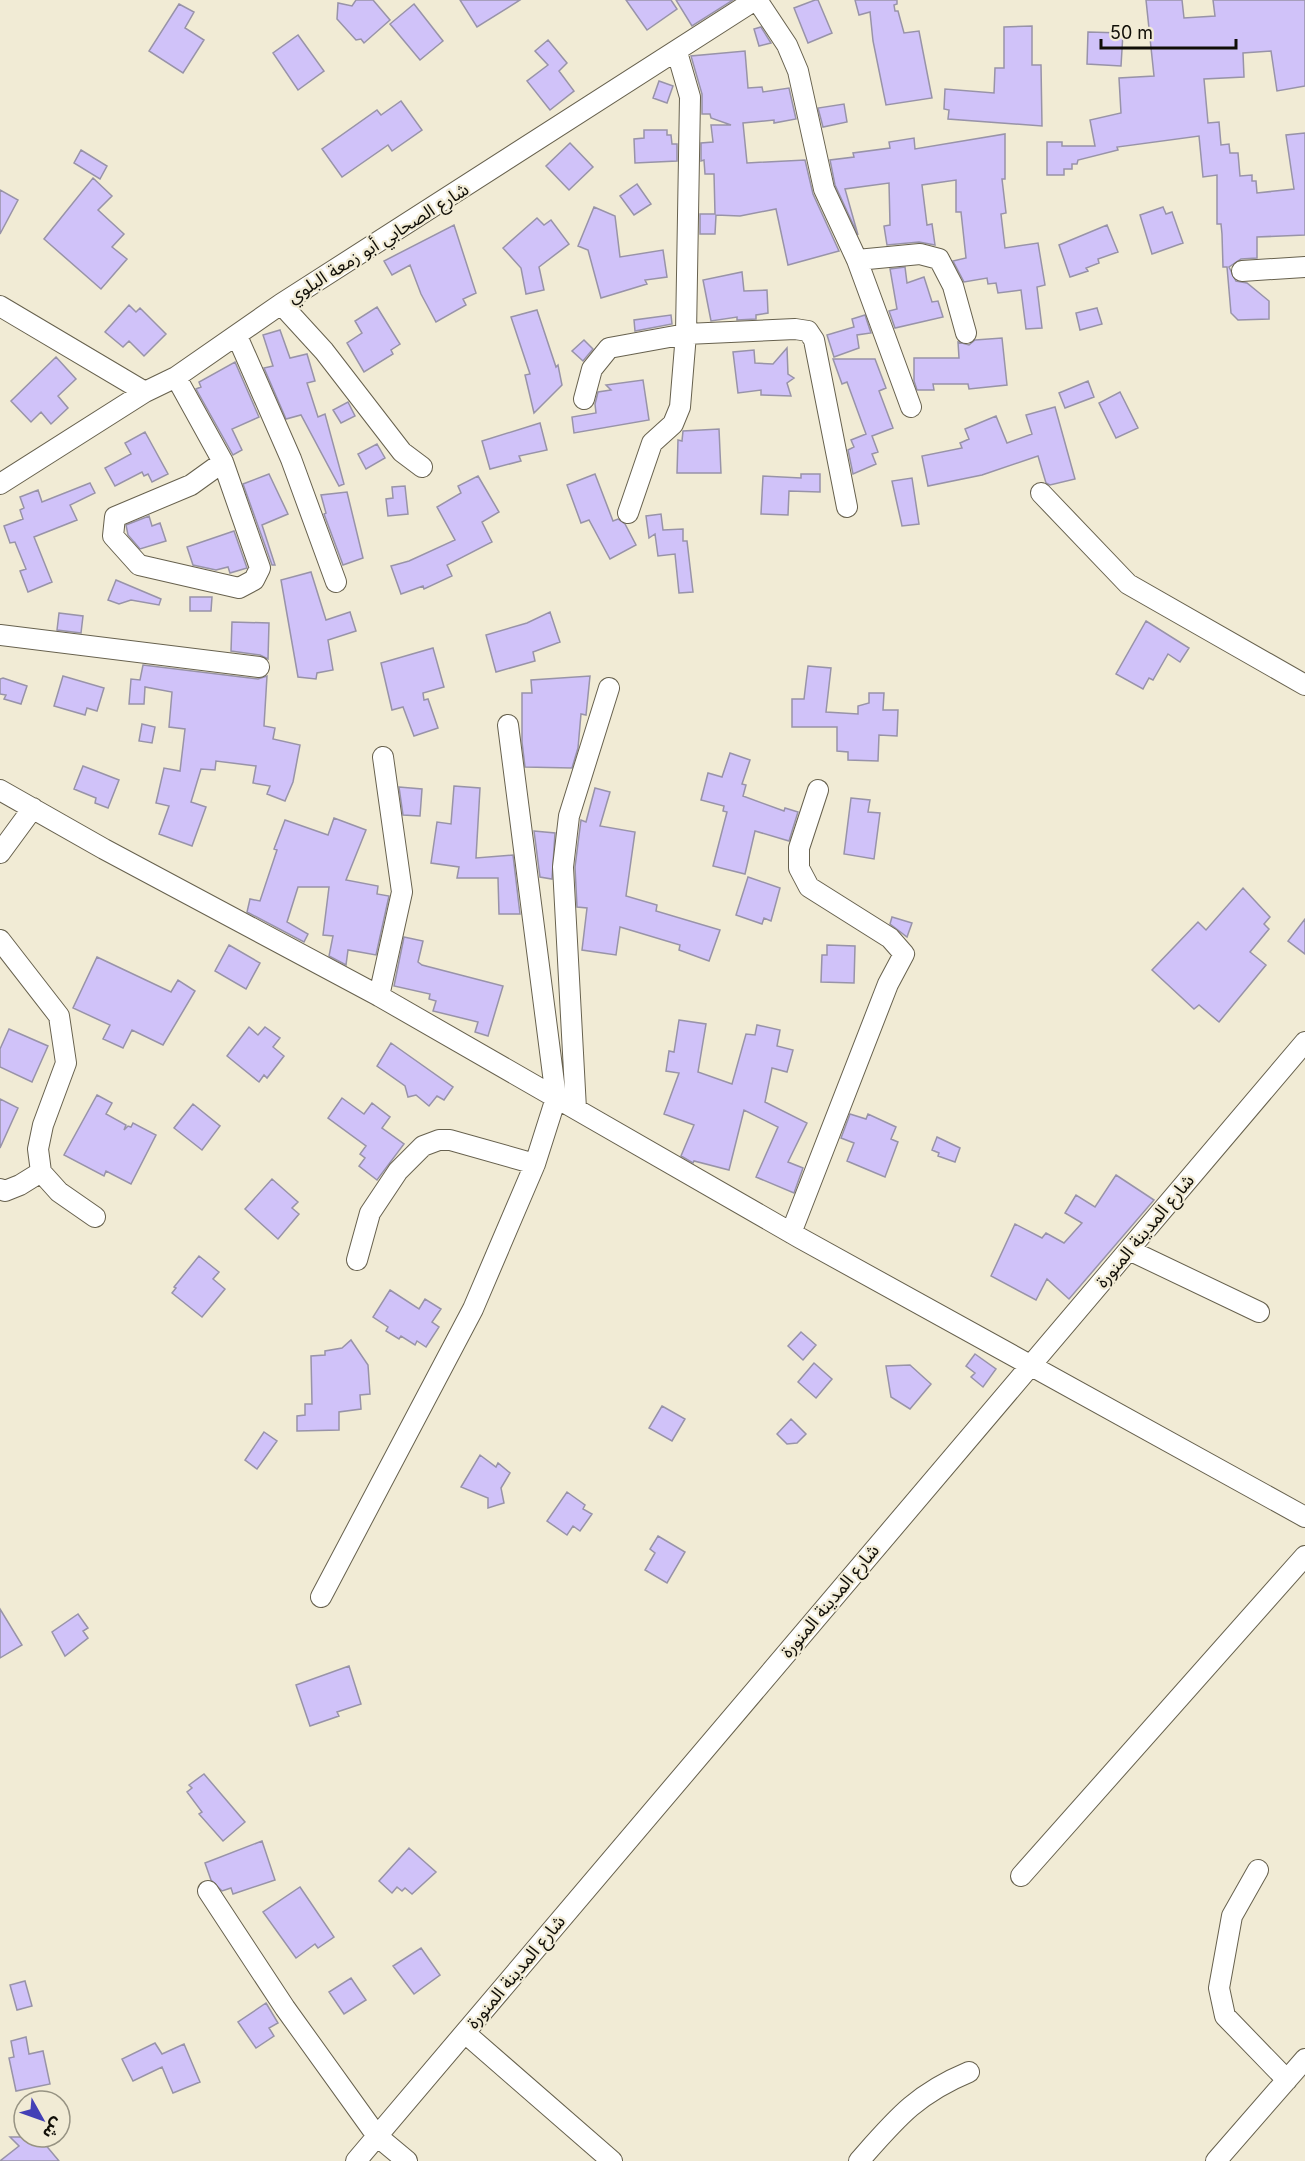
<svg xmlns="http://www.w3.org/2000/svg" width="1305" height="2161" font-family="Inter,'Noto Sans Arabic',sans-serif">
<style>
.building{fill:#d0c2f9;stroke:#9893a8;stroke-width:1.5}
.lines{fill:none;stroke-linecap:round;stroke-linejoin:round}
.minor-casing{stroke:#67614e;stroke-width:22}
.minor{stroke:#fff;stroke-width:20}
.labels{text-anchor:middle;stroke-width:4.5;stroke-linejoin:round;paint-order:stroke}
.street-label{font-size:18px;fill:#100e07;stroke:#f1ebd5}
</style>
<rect width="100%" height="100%" fill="#f1ebd5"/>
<path class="building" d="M356,0H373L390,20L364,43L361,39L356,40L337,19L338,3L352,6Z
M460,0H520L477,27Z
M626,0H671L677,9L647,30Z
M676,0H733L692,26Z
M815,0H818L832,33L808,43L794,8Z
M855,0H897V4L894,5L895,11H898L904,33L919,31L932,98L886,105L873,41L870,12L859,15Z
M1146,0H1182L1184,18L1215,16L1213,0H1305V86L1277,91L1271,51L1243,53L1244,77L1204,79L1208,123L1219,122L1221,145L1229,144L1230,153H1238L1240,176L1252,175V181H1256L1257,193L1294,189L1286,135L1305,133V235L1257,237V258L1241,259L1229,267L1236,281L1247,283L1269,301V319L1238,320L1231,313L1227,267H1223L1222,234L1221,224H1217V175L1203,177L1199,136L1117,147L1118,150L1078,160L1077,164H1072V169H1064V175H1047V142H1062V146H1095L1090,120L1121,113L1119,78L1154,76Z
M179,4L194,12L185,28L204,40L183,73L149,51Z
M414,4L443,41L420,60L390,24Z
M1032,26V65H1041L1042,126L948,119L949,110L944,109L945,89L994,93L995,68H1004V27Z
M761,27L771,43L759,46L754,29Z
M1088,32L1123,33L1121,66L1087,64Z
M298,35L324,71L298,90L273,53Z
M548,40L567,63L559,71L574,91L550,110L527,81L548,65L535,51Z
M745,51L748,88L762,87L763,92L789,88L796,119L774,123V120L743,123L747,163L805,160L813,194L839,251L788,265L776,209L740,216L716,215L715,234H700V214H715L714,174H705L704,160L701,161V143L713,142L711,125H731L711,118L710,114H702V94L691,56Z
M659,81L673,86L667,103L653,98Z
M401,101L422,130L392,151L388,145L342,177L322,149L377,110L381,115Z
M844,104L847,122L823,127L818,108Z
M644,130H667V135H671L672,144H677V161L635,163L634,139L644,138Z
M1005,134V179H1002L1006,213L1001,214L1005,248L1038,243L1045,285L1037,287L1042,328L1026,329L1021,290L998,293L996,283L988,284L987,278L964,282L953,261L966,258L961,212H956V180L922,185L927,225L932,224L935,245L919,242L887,245L884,226L890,225L889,183L845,189L858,235L835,185L830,160L854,157L853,153L890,148L889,142L914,138L915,149Z
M570,143L593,167L569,190L546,166Z
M81,150L107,166L100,179L74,163Z
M93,178L112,196L98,210L124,234L112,247L127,259L101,289L44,239Z
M637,184L651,204L634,215L620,196Z
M0,190L18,200L0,234Z
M594,207L615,216L620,257L663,250L667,277L645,280L647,284L601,298L588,250L578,246Z
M1163,207L1166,214L1172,212L1183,243L1152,254L1140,215Z
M537,218L544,225L551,220L569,244L539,267L544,290L526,294L521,268L503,248Z
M454,225L476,293L463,299L466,305L436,322L421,294L410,265L392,275L384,261Z
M1107,225L1118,252L1098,259L1099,263L1086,268L1088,271L1070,277L1059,245Z
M905,267L907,283L924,277L932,302L938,301L943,317L895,328L889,311L897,309L890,269Z
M742,272L744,291L767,290L768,313L756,315V319L737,320V317L711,321L703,280Z
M129,305L136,312L140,308L166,334L144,356L129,341L123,347L105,332Z
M377,307L400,344L391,350L393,354L364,372L347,343L362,333L355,321Z
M1097,308L1102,324L1080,330L1076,313Z
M537,310L556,367L558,365L562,385L534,413L525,375L530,374L511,317Z
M671,315L672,324L635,331L634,320Z
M865,315L871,333L857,335L859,348L834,357L827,335L854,327L852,319Z
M280,330L290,358L307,354L315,381L307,383L318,417L325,414L344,484L339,486L301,415L286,419L264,368L273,366L263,335Z
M1002,338L1007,385L969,389L968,384H933L934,390H917L914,381V358H959L958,342L969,345L975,340Z
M584,340L593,349L583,361L572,351Z
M787,348L788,374L794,378L787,383L791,396L761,395V390L738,393L733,352L754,350L755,363L773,364Z
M56,357L76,379L58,396L68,408L51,424L41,412L31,422L11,401Z
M833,359H875L886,388L879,391L893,428L872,436L878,452L872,454L876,464L853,474L848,450L854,447L851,440L866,434L847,382L842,384Z
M235,362L259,417L232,429L242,450L233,455L196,389L201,387L199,382Z
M643,380L649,420L574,433L572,417L596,413L595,404L598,392L611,390L606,385Z
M1088,381L1094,397L1065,408L1059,393Z
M1120,392L1138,428L1116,438L1099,403Z
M348,402L355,416L341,423L333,410Z
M1055,407L1075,479L1050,485L1046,483L1038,456L982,475L928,486L922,456L962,448L960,443L969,439L965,429L996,416L1007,443L1032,434L1026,415Z
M540,423L547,450L519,456L521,461L490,469L482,441Z
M719,429L721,473H677L678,440L682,441L683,431Z
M145,432L168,474L152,482L148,474L144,476L142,472L115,486L105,468L131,454L125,443Z
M377,444L385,458L366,469L358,454Z
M269,474L288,514L262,525L275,565H272L243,484Z
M595,474L613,521L618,519L625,524L636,545L610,559L589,520L581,523L567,485Z
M801,474H820V492L789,491L788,515L761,514L763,476L801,478Z
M478,476L499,512L482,522L492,542L447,565L452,576L424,589L423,586L401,594L391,566L409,561L455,540L437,507L461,493L458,486Z
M912,478L919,524L902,526L892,481Z
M90,483L95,493L70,505L77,520L34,537L52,582L28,592L20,571L26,569L15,542L10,543L4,526L23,519L20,510L24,508L20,497L38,490L42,502Z
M405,486L408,514L388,516L386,499L393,498L392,487Z
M347,492L363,558L343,565L324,514L326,513L321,495Z
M661,514L663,530L683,529V541H687L693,592L679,593L675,554L658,556L655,534L649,538L646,516Z
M149,516L152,526L160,523L166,541L140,549L128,535L126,525Z
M234,531L247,568L230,573L228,567L216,570L193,565L187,547Z
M311,572L326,620L350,612L356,631L328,640L333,670L317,673L316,679L298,677L281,580Z
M116,580L161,599L159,605L131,600L119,604L108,600Z
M190,597H212L211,611H190Z
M550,612L560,642L533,652L535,661L496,672L486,635L527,623Z
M59,613L83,616L81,633L57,630Z
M1146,621L1189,648L1180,662L1168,654L1153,680L1149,678L1143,689L1116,674Z
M232,622L269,623L268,659L260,655L231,651Z
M433,648L444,687L423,693L424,700L428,699L438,728L414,736L403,707L392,710L381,663Z
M143,665L258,679L267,676L264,726L275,728L273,739L300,745L293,782L285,801L267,794L270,786L253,783L256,766L216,761L215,770L201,769L191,802L206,807L192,846L159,834L169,806L156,803L164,768L180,771L185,729L169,727L172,692L145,687L144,704H129L131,679L140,680Z
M808,666L831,668L826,712L858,714V706L869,703V693H884L883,710H898L897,736L879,735L878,761L848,760V752L837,751V727H792V699H804Z
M63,676L104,688L97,711L87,708L85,715L54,706Z
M590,676L586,715L581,714L578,748L572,768L525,767L522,742V693H532L531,680Z
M3,678L27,686L21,704L4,699L6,695L0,694V679Z
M142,724L155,727L152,743L139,741Z
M730,753L750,760L742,784L746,785L743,796L784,811L785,808L798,812L789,841L755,831L745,874L713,866L727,812L723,811L724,806L701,800L708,773L722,777Z
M83,766L119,780L108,808L95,803L96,798L74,789Z
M454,786L480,788L476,858L513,855L520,914H499L498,878H457L459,867L431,863L437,822L451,824Z
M399,787L422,789L420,816L403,815Z
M595,788L610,792L600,826L635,832L626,896L657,905L656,911L720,930L709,961L679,950L680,945L620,927L616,955L582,950L587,908L577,907L575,867L581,820L586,822Z
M851,798L870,800L868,812L880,813L874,859L844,854Z
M334,818L366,830L346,880L378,886L377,894L389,896L376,955L348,950L346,965L329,956L333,936L323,935L329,887H298L287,922L308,934L304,942L247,912L250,899L260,901L277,850L274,849L285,820L328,835Z
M534,831L555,833L552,879L540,877Z
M748,877L780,888L771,921L764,918L762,924L736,915Z
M1243,888L1270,917L1264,924L1269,929L1250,952L1266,965L1219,1022L1199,1005L1194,1009L1152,970L1198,922L1206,930Z
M892,917L912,923L907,937L890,924Z
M1305,919V954L1288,941Z
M404,937L423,941L418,962L422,965L503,986L488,1036L475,1032L478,1022L433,1011L436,1001L429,999L430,994L394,986Z
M229,945L260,963L246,989L215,971Z
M827,945L855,946L854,983L821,982L822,955H827Z
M97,957L171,992L178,980L195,991L163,1045L132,1030L123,1048L103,1039L110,1025L73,1008Z
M679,1020L706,1024L698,1072L732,1084L746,1034L755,1035L757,1025L780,1030L777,1046L793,1050L787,1072L772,1068L765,1102L807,1123L788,1162L803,1168L794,1193L756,1177L778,1127L744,1110L729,1170L694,1161L693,1163L681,1156L694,1125L664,1114L679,1073L666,1071L669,1051L674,1052Z
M249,1027L258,1035L265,1027L280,1038L273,1047L284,1056L267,1078L264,1075L259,1082L227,1056Z
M9,1029L48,1046L32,1082L0,1067V1049Z
M391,1043L453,1087L444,1100L437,1096L429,1106L416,1095L408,1097L405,1086L377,1066Z
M97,1095L112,1103L106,1114L126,1125L124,1130L128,1126L131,1127L133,1123L156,1135L131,1184L106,1171L104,1176L64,1155Z
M342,1098L364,1114L372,1103L390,1117L382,1128L404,1144L377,1180L359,1166L365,1158L360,1154L366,1146L328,1118Z
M0,1099L18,1108L0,1148Z
M193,1104L220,1126L202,1150L174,1128Z
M850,1114L866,1119L868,1114L896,1127L891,1139L898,1142L885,1177L847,1161L854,1143L841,1138Z
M937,1137L960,1148L955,1162L938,1156L939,1153L932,1150Z
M1116,1175L1154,1200L1069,1299L1047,1279L1036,1300L991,1276L1015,1224L1042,1238L1046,1233L1064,1243L1082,1223L1065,1213L1076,1195L1095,1207Z
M272,1179L298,1202L292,1208L299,1214L278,1239L245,1209Z
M199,1256L219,1272L213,1279L225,1289L202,1317L172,1293L176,1288L174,1287Z
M390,1290L419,1309L425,1299L441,1309L432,1322L439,1327L426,1347L417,1341L415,1345L401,1336L399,1339L386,1331L388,1327L373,1317Z
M801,1332L816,1345L803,1360L788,1346Z
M351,1340L368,1365L370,1394L360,1395L361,1409L339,1412V1430L297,1431V1416L305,1415V1404H312L311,1356L325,1355V1351L342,1348Z
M975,1354L996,1369L983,1387L971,1377L975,1373L966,1366Z
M814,1363L832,1379L816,1398L798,1382Z
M910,1365L931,1384L910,1409L891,1397L886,1366Z
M662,1406L685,1419L672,1441L649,1428Z
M791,1419L806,1434L797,1443L787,1444L777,1434Z
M264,1432L277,1441L257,1469L245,1460Z
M480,1455L496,1467L498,1463L510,1473L501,1488L504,1503L488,1508V1498L461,1487Z
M567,1492L585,1505L583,1509L592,1514L580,1531L573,1526L567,1535L547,1521Z
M658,1536L685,1552L667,1583L645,1570L655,1553L650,1549Z
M0,1609L22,1645L0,1658Z
M78,1614L88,1628L83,1631L88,1638L65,1656L52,1632Z
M349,1666L361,1704L337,1712L339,1716L310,1726L296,1685Z
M204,1774L245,1822L223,1841L199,1814L202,1812L187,1792L192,1788L189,1785Z
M262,1841L275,1880L233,1894L231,1888L222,1891L211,1880L205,1863Z
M409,1848L436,1872L412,1894L405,1888L402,1891L397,1887L392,1893L379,1881Z
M300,1887L334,1937L318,1948L315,1944L296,1958L263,1912Z
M421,1948L440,1975L414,1994L393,1966Z
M351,1978L366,2000L344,2014L329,1992Z
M25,1981L32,2006L17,2010L10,1985Z
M266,2003L278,2023L269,2028L274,2036L256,2048L238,2022Z
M26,2037L29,2054L43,2051L50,2084L16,2091L9,2058L14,2057L11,2041Z
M155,2043L162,2054L184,2044L200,2082L173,2093L162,2067L133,2081L122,2059Z
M10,2137H39L59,2161H0L19,2146Z"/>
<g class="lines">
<g class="minor-casing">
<path id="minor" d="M757,0L787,45L798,71L824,189L857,260L911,407
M857,260L920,254L939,259L953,286L966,333
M1242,271L1305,267
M281,304L324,351L402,452L422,467
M0,306L145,392
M237,336L291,459L336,582
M176,377L223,462L260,568L254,580L239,588L139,565L113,536L115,517L191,485L223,462
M584,399L592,369L609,348L686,334L795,329L808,331L814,340L847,507
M0,484L145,392L176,377L281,304L755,0
M1041,493L1128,584L1305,685
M628,513L652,443L673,424L680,407L686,334L690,97L677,52
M0,635L259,667
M0,790L104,849L379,996L800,1238L1305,1517
M0,853L33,808
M0,940L59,1016L66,1063L43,1125L38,1149L41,1172L59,1192L95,1217
M379,996L402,892L383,757
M576,1109L563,867L569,816L609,688
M0,1189L5,1191L20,1185L41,1172
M791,1233L888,984L904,954L890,938L809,887L799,868V848L818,790
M1129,1250L1259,1312
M357,1260L370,1213L398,1171L423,1146L439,1140H450L535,1164
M321,1597L473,1309L535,1164L556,1098L508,725
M1258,1870L1232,1916L1219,1988L1225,2016L1287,2080
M1021,1876L1305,1556
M208,1891L285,2008L377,2136L407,2161
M465,2033L612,2161
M356,2161L1305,1042
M859,2161C896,2119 916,2094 969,2072
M1216,2161L1305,2059"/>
</g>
<use href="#minor" class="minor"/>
</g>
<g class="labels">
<g class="street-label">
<text transform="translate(378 243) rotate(-32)" y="6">شارع الصحابي أبو زمعة البلوي</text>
<text transform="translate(1145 1231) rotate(-50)" y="6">شارع المدينة المنورة</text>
<text transform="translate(830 1601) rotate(-50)" y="6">شارع المدينة المنورة</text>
<text transform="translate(516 1972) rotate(-50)" y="6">شارع المدينة المنورة</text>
</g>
</g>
<g transform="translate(42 2119) rotate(130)"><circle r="28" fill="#f1ebd5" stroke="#979383" stroke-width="1.5"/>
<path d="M0-4.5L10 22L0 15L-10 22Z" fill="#4340b6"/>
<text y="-9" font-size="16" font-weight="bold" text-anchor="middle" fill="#100e07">ش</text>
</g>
<path d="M1101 39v9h135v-9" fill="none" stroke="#100e07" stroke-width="3"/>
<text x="1110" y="39" font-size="18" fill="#100e07" stroke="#f1ebd5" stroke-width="4.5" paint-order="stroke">50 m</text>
</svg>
